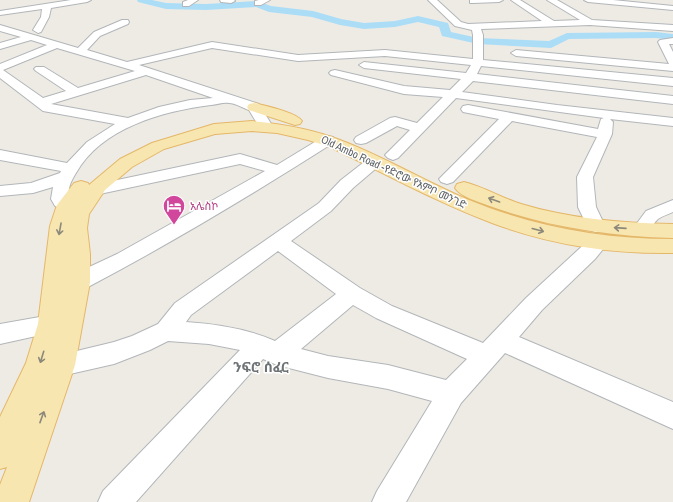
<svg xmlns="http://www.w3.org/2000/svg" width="673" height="502" font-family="'Archivo Narrow','Noto Sans Ethiopic',sans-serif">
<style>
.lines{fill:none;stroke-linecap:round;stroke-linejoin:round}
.river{fill:#acddf7;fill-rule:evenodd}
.minor-casing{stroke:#b2b6b9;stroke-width:2}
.major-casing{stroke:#e4b768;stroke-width:2}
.minor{fill:#fff;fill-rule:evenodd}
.major{fill:#f8e6b1;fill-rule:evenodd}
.oneway{stroke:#8c897b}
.labels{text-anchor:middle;stroke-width:3;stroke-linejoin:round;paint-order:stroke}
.street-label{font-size:11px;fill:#5d6164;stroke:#fff}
.hotel-label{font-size:11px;fill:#b23c85;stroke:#fff;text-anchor:start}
.near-neighbourhood-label{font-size:14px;font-weight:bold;fill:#6e7376;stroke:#fff}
</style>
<rect width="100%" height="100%" fill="#eeebe5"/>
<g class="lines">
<path class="river" d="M137,0H152L166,3L206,4L257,1L271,6L313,11L341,19L364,23L395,21L418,16L448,23L451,32L478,38L549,41L567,33L656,32L673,34V40L656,38L569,39L551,48L478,44L442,36L439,27L418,22L395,27L364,29L340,25L312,17L269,12L256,7L206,10L166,9L138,2Z"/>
<g class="minor-casing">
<path id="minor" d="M71,0H91L87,2L51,8L49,17L41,32L38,33L33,30L41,17L42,9L0,15V11Z
M188,0H198L189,6H183V2Z
M220,0H234L235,1L231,3L221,2Z
M259,0H270L261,5H255V1Z
M428,0H437L461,22L468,24L542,21L511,0H520L554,21L580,20L547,0H557L592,20L673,25V31L590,25L481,29L483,35V60L673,78V86L481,66L477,74L673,96V104L473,81L462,92L557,105L673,118V126L610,119L613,122L612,134L593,177L596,207L605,226L603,230L596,232L589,230L578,207L577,177L597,137L512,121L453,182L447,184L441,182L439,179L499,119L463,112L461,109L463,106L468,105L598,129L601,119L604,118L456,98L398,158L393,160L388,158L385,155L410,130L397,126L366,143L361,144L356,143L354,140L356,137L390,118L395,117L417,123L443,97L404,94L331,75L329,73L331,71L335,70L404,86L450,90L461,79L364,68L359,65L364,62L466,73L471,65L385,56L298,61L212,48L139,65L259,104L273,127L271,130L266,131L261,130L249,110C243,108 235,103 229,103C223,102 216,105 211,105C163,111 101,128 76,173C71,181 67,189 69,199L73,201L76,205L73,209L67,210L55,206L51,199L53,187L33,193L0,196V186L31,183L60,173L61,171L0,160V150L67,163L87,142L115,124L43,111L0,78V64L47,45L31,40L0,49V43L21,37L0,31V25L78,48L94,32L122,20H128L129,22L128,24L100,36L87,50L127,62L212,42L298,55L385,50L473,59V35L472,30L455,26ZM57,48L135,71L78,88L44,67H36L34,69L36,71L66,91L43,98L3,70ZM146,75L213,98L190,100L159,107L128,118L51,104Z
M470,0H503L499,2L473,3H470Z
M584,0H613L673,6V10L588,2Z
M673,38V44H669L673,52V71L516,56L511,53L516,50L669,64L658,42L660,40Z
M328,136L333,137L335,140L333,143C253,194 170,244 86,288L78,290L70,288L67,282L70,276L117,254L265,171L240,164L95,195L89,194L87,190L89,186L240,154L277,165L323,137Z
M374,157L380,159L382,162L380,165L353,188L331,211L291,241L360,288L392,306L483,343L526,298L591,238L598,236L605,238L608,243L595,259L542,310L519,337L673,402V429L505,353L461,403L406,502H372L377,491L432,401L388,389L328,378L277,365L263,359L136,502H98L103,491L240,350L209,344L168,341L150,350L114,364L61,376L52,373L48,365L52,357L114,342L132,336L158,324L175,303L319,203L341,180L368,159ZM278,251L336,294L275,341C248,329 217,324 186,322L191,315ZM353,305L376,318L467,359L446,380L388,365L328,356L301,349Z
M673,200V212C669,214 662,216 658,219C648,228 652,239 634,234L632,230L646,211Z
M51,315L59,317L63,324L59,331L0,344V324Z"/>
</g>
<g class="major-casing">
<path id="major" d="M254,103C265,106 296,112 302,121L300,124L295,125L249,110L247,107L249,104Z
M252,121C282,124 312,129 340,140C385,157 426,182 469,200C535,227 602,239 673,239V253C611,254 551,245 492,223C436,202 384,173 330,147L308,140L277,133L252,131L215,134L164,149L132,167L105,190L89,214L87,228L90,254V282L75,365L29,502H0V485L7,467L0,469V417L26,363L38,324L50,226L57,205L74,183L81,181L88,183L89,185L120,159L152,143L214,124Z
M464,182C484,187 502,198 521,204C571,219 622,223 673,224V238C609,236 547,227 487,205C477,201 461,197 455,188L457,184Z"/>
</g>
<use href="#minor" class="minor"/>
<use href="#major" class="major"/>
</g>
<defs><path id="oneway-shaft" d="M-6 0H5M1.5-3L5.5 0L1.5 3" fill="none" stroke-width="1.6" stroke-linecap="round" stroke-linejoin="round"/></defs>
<g class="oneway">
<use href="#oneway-shaft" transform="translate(494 200) rotate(-160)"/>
<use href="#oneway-shaft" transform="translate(620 228) rotate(-176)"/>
<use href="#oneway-shaft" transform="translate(60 229) rotate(100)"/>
<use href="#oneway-shaft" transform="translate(538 230) rotate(15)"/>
<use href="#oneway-shaft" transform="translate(42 357) rotate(107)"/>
<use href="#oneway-shaft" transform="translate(42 417) rotate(-70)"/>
</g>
<defs>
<g id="hotel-pin" transform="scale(1.15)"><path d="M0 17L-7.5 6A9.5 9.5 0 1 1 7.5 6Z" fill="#d1479c" stroke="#fff"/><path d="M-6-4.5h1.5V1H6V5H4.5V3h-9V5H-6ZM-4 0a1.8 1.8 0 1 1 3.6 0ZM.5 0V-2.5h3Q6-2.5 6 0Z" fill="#fff"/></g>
</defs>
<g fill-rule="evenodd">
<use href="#hotel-pin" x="174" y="206"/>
</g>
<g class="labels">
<g class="street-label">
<text transform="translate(394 172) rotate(25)" y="4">Old Ambo Road -የድሮው የአምቦ መንገድ</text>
</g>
<g class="hotel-label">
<text x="190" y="210">አሌስኮ</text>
</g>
<g class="near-neighbourhood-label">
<text x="261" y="372">ንፍሮ ሰፈር</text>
</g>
</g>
</svg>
